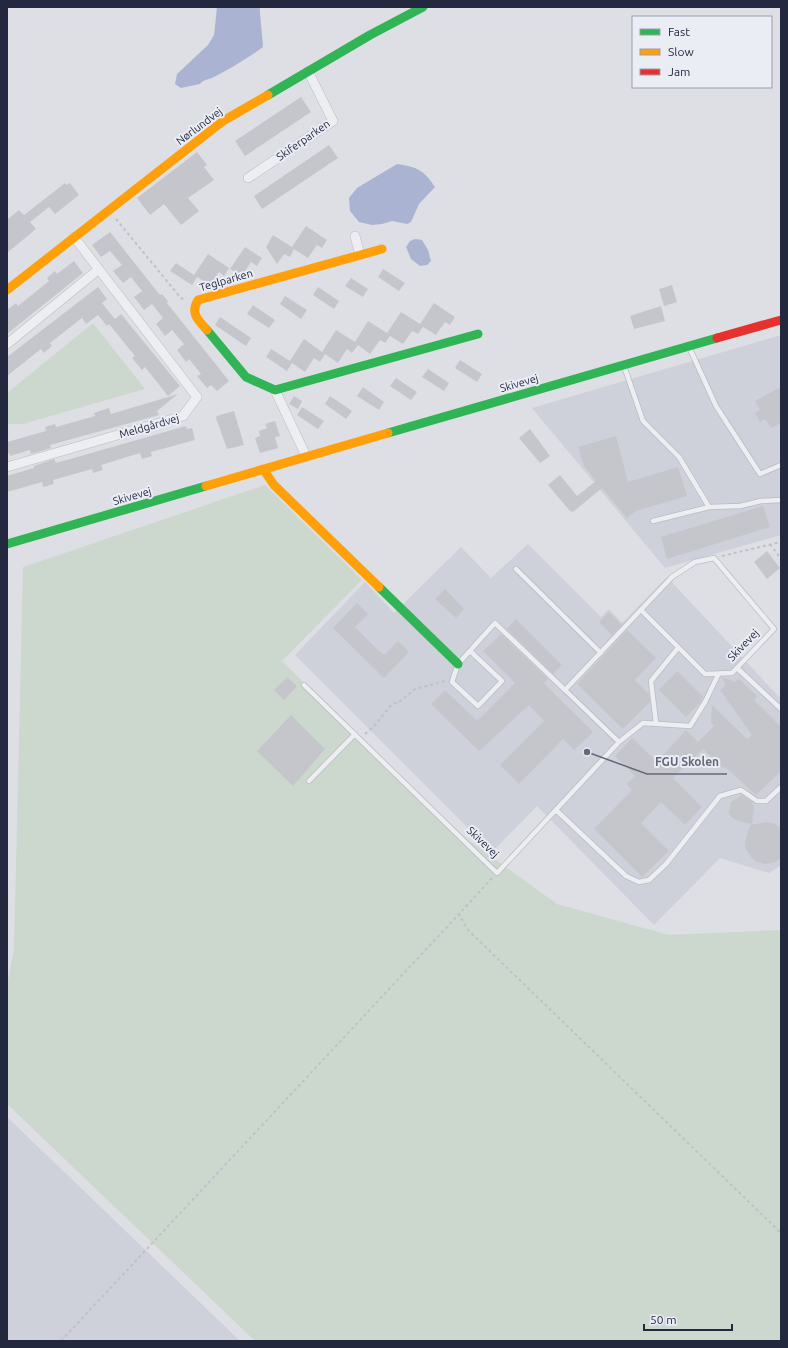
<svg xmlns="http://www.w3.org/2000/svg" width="788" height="1348" font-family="Ubuntu,sans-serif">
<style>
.built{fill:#ced0da}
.green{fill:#ccd8ce}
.water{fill:#aab4d2}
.building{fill:#c5c6cc}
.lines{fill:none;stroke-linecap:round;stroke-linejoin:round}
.lane-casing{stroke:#bbbcc2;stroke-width:6}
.street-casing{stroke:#bbbcc2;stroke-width:10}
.path{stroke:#c0c0c7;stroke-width:2;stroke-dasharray:3 3;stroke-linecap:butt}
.lane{stroke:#edeef1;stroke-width:4.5}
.street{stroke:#edeef1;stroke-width:9}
.fast{stroke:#30b455;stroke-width:9}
.slow{stroke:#ff9f0a;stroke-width:9}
.jam{stroke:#e5322d;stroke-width:9}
.labels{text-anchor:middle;stroke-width:4;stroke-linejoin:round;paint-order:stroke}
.street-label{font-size:11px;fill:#24283e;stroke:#ebedf5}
.leader{fill:none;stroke:#656878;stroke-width:1.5}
.callout-dot{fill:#656878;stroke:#ebedf5;stroke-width:1.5}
.callout-label{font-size:12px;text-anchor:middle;font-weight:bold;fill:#656878;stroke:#ebedf5;stroke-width:4;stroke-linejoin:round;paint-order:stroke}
</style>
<rect width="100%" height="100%" fill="#dedfe4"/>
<path class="built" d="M781,335V535L665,568L532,408Z
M528,544L601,617L609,609L622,623L667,577L781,699V865L769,873L720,858L654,925L537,806L492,852L295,655L365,582L394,613L461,547L491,578Z
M7,1117L240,1341H7Z"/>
<path class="green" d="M93,323L145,389L23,424H7V393Z
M265,485L362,580L282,661L445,823L557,904L669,935L781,930V1341H255L7,1104V985L14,949L23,567Z"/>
<path class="water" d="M217,7H260C259,9 263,40 263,47C247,59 231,68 214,77C209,80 203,79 200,84L181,88L175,84L177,74L208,45L214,35Z
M397,164C417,167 424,170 435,187L419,204L411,222L407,224L392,221L382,224L372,225L359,222L350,211L349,198L357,188Z
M415,239L422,240L428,250L431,261L427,265L420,266L411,259L406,247L410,241Z"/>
<path class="building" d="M301,97L311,112L245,156L235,141Z
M329,145L338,158L262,209L254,196Z
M197,152L207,165L204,167L214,180L188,198L199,211L181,225L164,204L150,215L137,198Z
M65,183L67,185L70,183L79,195L55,214L49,207L30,222L36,229L7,253V220L19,210L24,215Z
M306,226L327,240L322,248L317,245L308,258L294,249L290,257L284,254L277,264L266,247L273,235L292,247Z
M110,232L160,295L162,294L168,301L167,303L229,381L217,391L211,385L207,388L197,376L201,374L189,359L186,362L177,350L184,344L172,330L165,336L156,324L163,318L152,304L144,310L134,297L142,291L131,277L123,283L113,271L122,265L110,251L101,257L92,245Z
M245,247L262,258L257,266L251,262L242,276L230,269Z
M208,254L229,268L224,276L219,272L210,285L197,277L192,285L170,271L176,263L194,275Z
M74,261L83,273L7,334V310L16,303L18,306L49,281L47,278L55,271L57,274Z
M383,269L405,283L399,291L378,277Z
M351,278L368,289L363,297L345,286Z
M672,285L677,302L664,306L659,289Z
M98,287L107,299L102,303L115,319L121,314L180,386L168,396L145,367L142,370L132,358L135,356L109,324L107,326L98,315L86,324L82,318L50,343L52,346L44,353L41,349L7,376V357Z
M318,287L339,301L334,309L313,295Z
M285,296L307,310L301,319L280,304Z
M434,303L455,317L450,325L445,322L436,335L423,327L418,334L412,331L403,344L390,336L385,343L380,340L370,354L358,345L352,353L347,349L338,363L325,354L320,362L314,358L305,372L292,363L287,371L266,357L271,349L290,361L304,339L322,352L336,330L355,342L368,321L387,333L401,312L420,324Z
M253,305L275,320L269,328L247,314Z
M661,306L665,321L634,329L630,316Z
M220,317L251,338L246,346L215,325Z
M460,360L482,374L477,382L455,368Z
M428,369L449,383L444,391L422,377Z
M396,378L417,392L411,400L390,386Z
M363,387L384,402L379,410L357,396Z
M781,387V423L771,428L765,419L760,422L755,413L760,410L755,401Z
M178,394L157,411L159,415L50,445L51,448L31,454L30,450L10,456L9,453H7V442L46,431L45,427L55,424L56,427L95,416L94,413L109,408L111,414Z
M294,396L302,401L298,409L289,404Z
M330,396L352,411L346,419L325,404Z
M302,407L324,421L318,429L297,415Z
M234,411L244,445L227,449L216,418L217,416Z
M275,421L280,436L275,437L278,448L260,453L255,438L260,436L259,431L267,428L265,424Z
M186,426L187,429L192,428L195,440L151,452L152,456L142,459L140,453L101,465L103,470L93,473L92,469L53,480L54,484L43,487L42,482L7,492V476L34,468V466L54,459L56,463Z
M530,429L550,456L540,463L519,438Z
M616,436L628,482L678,467L687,496L636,511L627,518L602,488L573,512L570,511L548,485L560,475L577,496L596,481L584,466L578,447Z
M763,506L770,527L667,559L661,537Z
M767,551L780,568L767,579L754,562Z
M445,589L464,609L456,618L435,599Z
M357,603L368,614L355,627L376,648L384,655L398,641L409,652L384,678L333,628Z
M609,612L622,625L612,635L599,622Z
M516,619L562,665L553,674L507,629Z
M627,630L656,658L635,680L649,694L650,702L623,729L577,684Z
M501,634L548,679L544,683L593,732L574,750L563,739L519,784L500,765L544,721L529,705L479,751L431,704L445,690L477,721L515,683L483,651Z
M677,671L703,697L700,703L686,717L659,690Z
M287,677L297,686L284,700L274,690Z
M722,677L735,682L739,679L757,696L754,700L781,727V771L756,795L725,767L723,768L703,749L673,778L702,807L685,825L661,802L641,823L669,851L642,877L594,829L632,790L627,784L635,776L615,756L632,738L657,762L686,730L698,742L714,726L711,722L712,705L747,739L752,735L720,690L726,685Z
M291,715L325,749L293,786L257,751Z
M742,795L752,802L754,808L752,824L738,821L731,817L729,812L731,802Z
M766,822L773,823L781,828V858L775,862L765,864L757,862L751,857L746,850L745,842L750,825Z"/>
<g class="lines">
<g class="lane-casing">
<path id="lane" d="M690,349L716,406L760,474L781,465
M624,366L643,421L679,457L709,507L740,506L761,501L781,500
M653,521L709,507
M516,569L601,653
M470,651L502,681L478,706L452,682L458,664L495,623L565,690
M737,668L781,709
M304,685L497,873L619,742L643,723L690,726L705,702L718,675
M656,723L651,681L678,648
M619,742L565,690L672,577L695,562L714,558L774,629L732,673L705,674L641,610
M309,781L355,734
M556,810L626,876L639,882L649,880L666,864L720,796L741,790L757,801H766L781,787"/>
</g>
<g class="street-casing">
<path id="street" d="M248,178L333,121L308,71
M355,236L360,255
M7,344L99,269
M275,390L306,456
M7,467L183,416L197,397L74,237"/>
</g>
<path class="path" d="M116,219L180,297L185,301
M770,544L781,559
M722,556L781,542
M365,734L376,724L391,705L399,702L415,689L445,681
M492,878L459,914L468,930L781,1233
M61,1341L459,914"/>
<use href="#lane" class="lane"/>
<use href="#street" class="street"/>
<path class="fast" d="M268,95L370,35L423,7
M207,330L246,377L275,390L478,334
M388,433L717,338
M7,544L206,486
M379,587L458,664"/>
<path class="slow" d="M7,290L223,121L268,95
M207,330C198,320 190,313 198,300L382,249
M263,469L274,485L379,587
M206,486L388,433"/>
<path class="jam" d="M717,338L781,320"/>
</g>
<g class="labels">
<g class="street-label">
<text transform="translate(199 126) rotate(-37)" y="4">Nørlundvej</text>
<text transform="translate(303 140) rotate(-35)" y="4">Skiferparken</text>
<text transform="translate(226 280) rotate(-16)" y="4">Teglparken</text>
<text transform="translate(519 383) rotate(-16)" y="4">Skivevej</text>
<text transform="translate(149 426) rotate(-16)" y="4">Meldgårdvej</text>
<text transform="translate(132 496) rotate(-16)" y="4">Skivevej</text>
<text transform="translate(743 645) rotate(-46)" y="4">Skivevej</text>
<text transform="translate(483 842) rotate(44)" y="4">Skivevej</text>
</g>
</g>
<path class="leader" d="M587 752L647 774H727"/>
<circle class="callout-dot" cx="587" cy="752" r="4"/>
<g class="callout-label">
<text x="687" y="766">FGU Skolen</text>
</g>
<rect width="788" height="1348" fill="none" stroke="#24283e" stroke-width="16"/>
<rect x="632" y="16" width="140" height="72" fill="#ebedf5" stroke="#9b9eac"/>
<rect x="640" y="29" width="20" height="6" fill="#30b455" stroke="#9b9eac"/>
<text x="668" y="36" font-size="12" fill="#24283e">Fast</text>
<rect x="640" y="49" width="20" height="6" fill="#ff9f0a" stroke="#9b9eac"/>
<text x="668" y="56" font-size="12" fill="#24283e">Slow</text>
<rect x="640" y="69" width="20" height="6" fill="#e5322d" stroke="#9b9eac"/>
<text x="668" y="76" font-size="12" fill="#24283e">Jam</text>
<path d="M644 1324v6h88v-6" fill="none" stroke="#24283e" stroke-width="2"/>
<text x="650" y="1324" font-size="12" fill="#24283e" stroke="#ebedf5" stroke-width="3" paint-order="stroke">50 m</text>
</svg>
